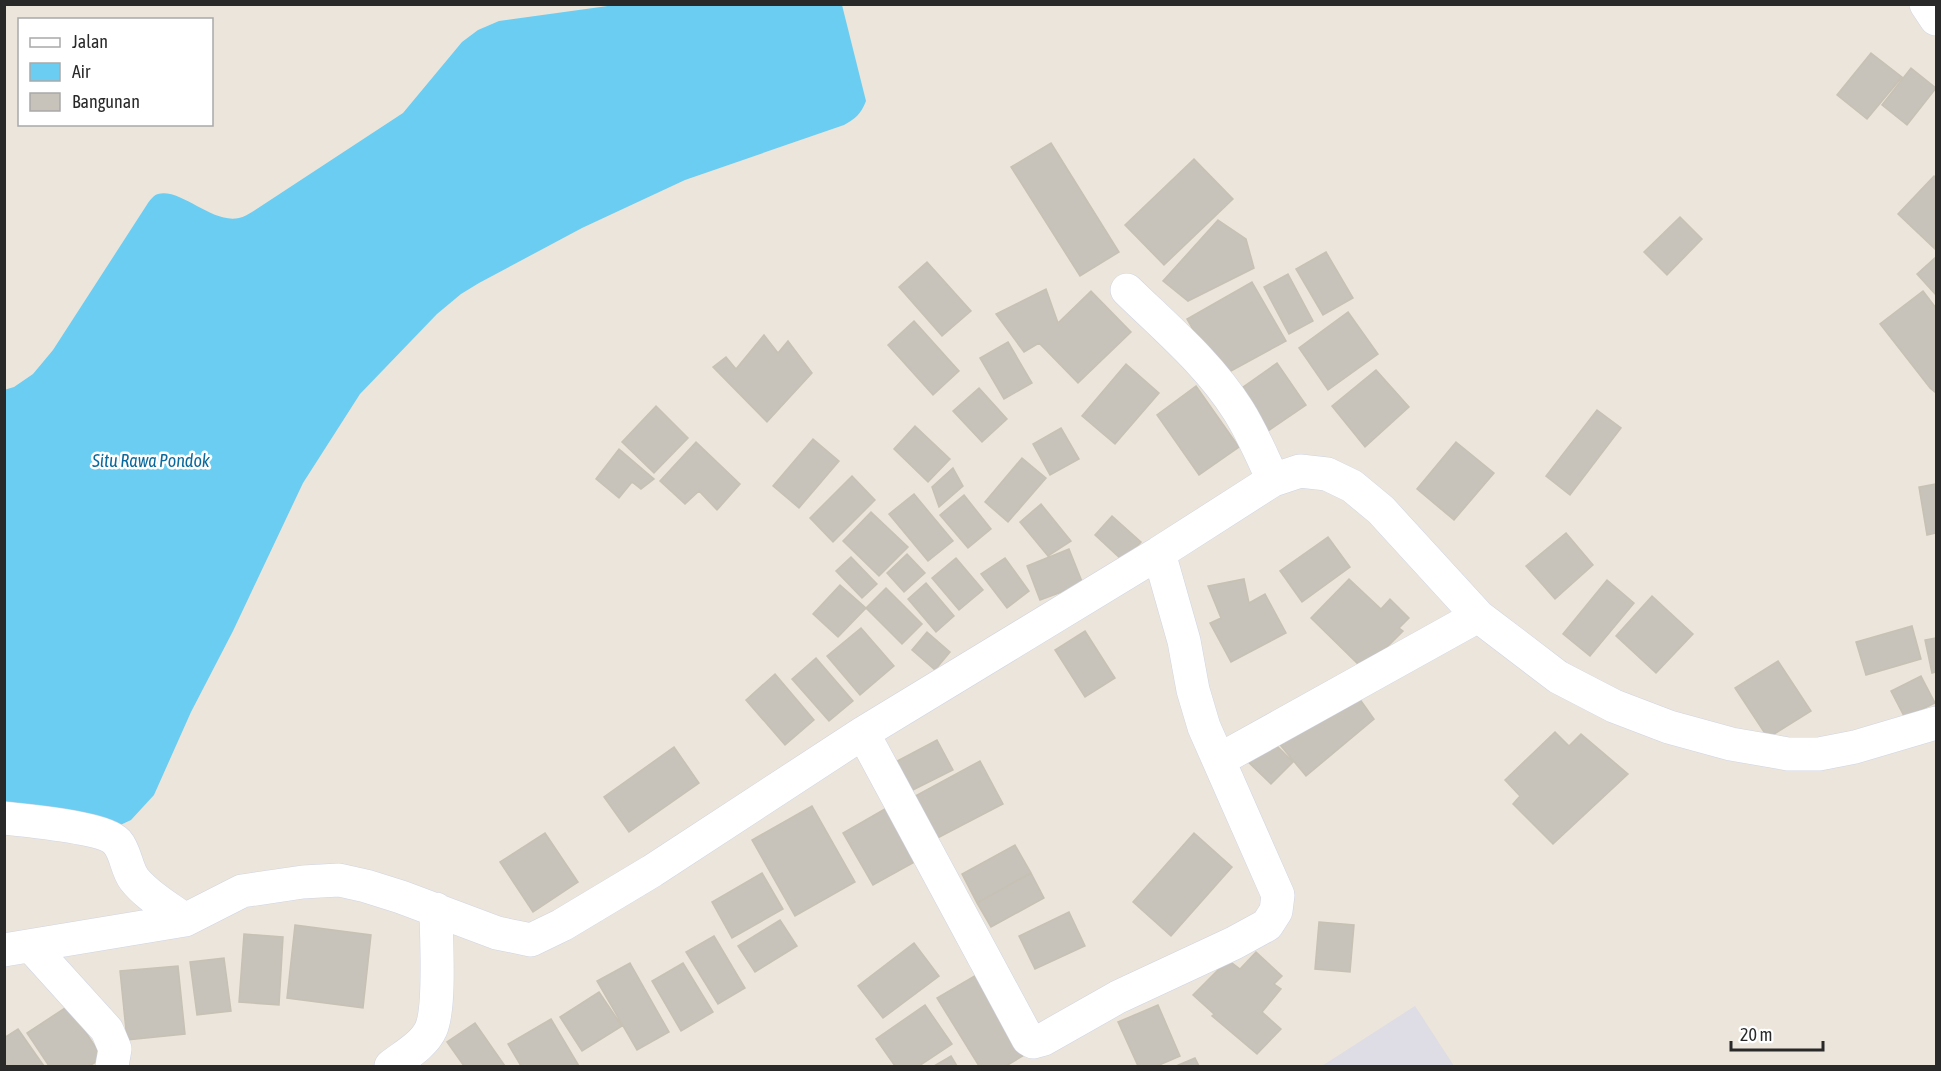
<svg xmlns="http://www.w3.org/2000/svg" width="1941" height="1071" font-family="'Asap Condensed',sans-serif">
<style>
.industrial{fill:#dedce4}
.water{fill:#6bcdf1}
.building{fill:#c7c2ba;stroke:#c7c1b4;stroke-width:1.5}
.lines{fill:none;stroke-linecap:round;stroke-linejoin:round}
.minor-casing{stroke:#d0d4e3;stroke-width:34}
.minor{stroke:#fff;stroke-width:33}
.labels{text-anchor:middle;stroke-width:5;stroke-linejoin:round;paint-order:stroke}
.water-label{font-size:18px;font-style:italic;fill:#0a6a9d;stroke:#fff}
</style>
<rect width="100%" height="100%" fill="#ece5db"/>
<path class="industrial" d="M1415,1006L1454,1066H1322Z"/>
<path class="water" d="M615,5H842L866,101C861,114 855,119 844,125L685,180L582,228L479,283L461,294L437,314L360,394L303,483L233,631L191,712L154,795L131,820L116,827L5,807L4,390L14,387L33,374L53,350L148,203C151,199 154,195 158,194C181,188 212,224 239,218C244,217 248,214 252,212L403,113L462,42L478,30L499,21Z"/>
<path class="building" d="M1871,53L1902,77L1867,119L1837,95Z
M1911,68L1936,88L1907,125L1882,105Z
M1051,143L1119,252L1080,276L1011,167Z
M1194,159L1233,199L1164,265L1125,225Z
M1934,176L1936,178L1935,249L1898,214Z
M1680,217L1702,239L1667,275L1644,252Z
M1218,220L1246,239L1254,268L1188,301L1163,281Z
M1326,252L1353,298L1323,315L1296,269Z
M1936,257V295L1917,274Z
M927,262L971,311L942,336L899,287Z
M1288,274L1313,321L1289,334L1264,287Z
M1252,282L1286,341L1220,377L1187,319Z
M1046,289L1058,323L1091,291L1131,332L1078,383L1039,343L1024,352L996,314Z
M1923,291L1936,308V393L1930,388L1880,324Z
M1348,312L1378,354L1328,390L1299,348Z
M914,321L959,371L933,395L888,345Z
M764,335L778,353L788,341L812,373L767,422L713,367L726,357L736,369Z
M1008,342L1032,383L1004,399L980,358Z
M1277,363L1306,405L1268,431L1239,390Z
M1126,364L1159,393L1115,444L1082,416Z
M1376,370L1409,407L1365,447L1332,406Z
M1196,386L1239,447L1199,475L1157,415Z
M979,388L1007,419L982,442L953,411Z
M656,406L688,438L654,473L622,442Z
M1597,410L1621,428L1570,495L1546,476Z
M915,426L950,459L928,482L894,449Z
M1061,428L1079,459L1050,475L1033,444Z
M813,439L839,461L799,508L773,486Z
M696,442L740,484L717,510L699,491L685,504L660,481Z
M1456,442L1494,473L1454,520L1417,489Z
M619,449L654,479L641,489L632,482L619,498L596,479Z
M1022,458L1046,478L1008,522L985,502Z
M953,468L963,486L939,507L932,487Z
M852,476L875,500L833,542L810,518Z
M1936,484V533L1927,535L1919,487Z
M914,494L953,541L928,561L889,514Z
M964,495L991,529L968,548L940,515Z
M1041,504L1071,541L1048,556L1020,522Z
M871,512L908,547L879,576L843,541Z
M1112,516L1141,542L1123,561L1095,535Z
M1566,533L1593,565L1555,599L1526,566Z
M1328,537L1350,567L1302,602L1280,571Z
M1069,549L1083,584L1040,600L1027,566Z
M907,554L925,573L904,592L887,573Z
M851,557L877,584L862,598L836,571Z
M956,558L983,590L959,610L932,578Z
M1005,558L1029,591L1007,608L981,574Z
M1244,579L1249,603L1265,594L1286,633L1231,662L1210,623L1221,618L1208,586Z
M1349,579L1381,609L1390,599L1409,618L1399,628L1403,631L1364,670L1311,618Z
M1607,580L1634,603L1590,656L1563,634Z
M926,583L954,616L936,632L908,599Z
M840,585L866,608L838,637L813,614Z
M886,588L922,624L902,644L866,608Z
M1652,596L1693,634L1656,673L1616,636Z
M1912,626L1921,659L1866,675L1856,642Z
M861,628L894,666L860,695L827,656Z
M1085,631L1115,678L1085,697L1055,650Z
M927,632L950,652L935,670L912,650Z
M1936,638V672L1932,673L1925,640Z
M816,658L853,701L829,721L792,679Z
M1778,661L1811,711L1768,738L1735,688Z
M775,674L814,720L785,745L746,700Z
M1921,676L1935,703L1905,718L1891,691Z
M1354,691L1374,719L1306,776L1276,740Z
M1555,732L1569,746L1581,734L1628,774L1553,844L1513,804L1520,796L1505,780Z
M1266,735L1293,762L1271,784L1243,757Z
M937,740L953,770L899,797L884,768Z
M674,747L699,783L629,832L604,797Z
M980,761L1003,804L928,843L906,801Z
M812,806L855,882L795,916L752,840Z
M890,806L920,859L873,885L843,833Z
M545,833L578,882L533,912L500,862Z
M1194,833L1232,867L1171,936L1133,902Z
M1015,845L1031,873L977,903L962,874Z
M762,873L783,909L732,938L712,902Z
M1031,873L1044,898L991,927L977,903Z
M1069,912L1085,946L1035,969L1019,936Z
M780,920L797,946L755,972L738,946Z
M1319,922L1354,925L1350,972L1315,969Z
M295,925L371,935L363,1008L287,998Z
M244,934L283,937L279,1005L239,1002Z
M714,936L745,988L718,1004L686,952Z
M914,943L939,976L883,1018L858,986Z
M1256,952L1282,976L1274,984L1281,989L1262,1012L1281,1029L1257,1054L1212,1016L1214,1014L1193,995L1228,960L1240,969Z
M224,958L231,1011L197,1015L190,962Z
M630,963L669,1032L637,1050L597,981Z
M683,963L713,1012L681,1031L652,981Z
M178,966L185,1034L127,1040L120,971Z
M978,974L1026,1054L1006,1066H979L937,998Z
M599,992L622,1026L582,1051L560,1017Z
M925,1005L952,1044L919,1066H895L876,1039Z
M1158,1005L1180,1056L1157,1066H1138L1118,1022Z
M68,1006L103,1058L89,1066H49L27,1033Z
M551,1019L579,1066H521L508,1044Z
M475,1023L505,1066H464L447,1042Z
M18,1029L44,1066H4V1038Z
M951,1056L957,1066H934Z
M1195,1058L1199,1066H1176Z"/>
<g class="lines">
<g class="minor-casing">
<path id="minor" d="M1926,4L1936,19
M1127,290C1166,328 1209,364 1238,410C1252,432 1262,456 1273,480
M863,733L1028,1039L1033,1042L1044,1039L1118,997L1234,943L1267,925L1276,911L1278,895L1204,727L1193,690L1184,641L1159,553
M1219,760L1478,616
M4,818C27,821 104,827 117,842C126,852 126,868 134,879C147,896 168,907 185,920
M31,946L107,1030L115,1049L112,1066
M4,950L185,920L242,891L303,882L339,880L366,886L401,897L497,933L531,940L562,925L652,871L863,733L1159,553L1273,480L1300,471L1327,474L1352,486L1381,510L1478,616L1558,677L1614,706L1669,727L1731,744L1788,754H1819L1855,747L1936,723
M391,1066C404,1056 424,1045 431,1029C441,1006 436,937 436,909"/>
</g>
<use href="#minor" class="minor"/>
</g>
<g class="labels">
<g class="water-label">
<text x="151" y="467">Situ Rawa Pondok</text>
</g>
</g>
<rect width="1941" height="1071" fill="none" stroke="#292929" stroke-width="12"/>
<rect x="18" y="18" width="195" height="108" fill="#ffffff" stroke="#a9a9a9" stroke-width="1.5"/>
<rect x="30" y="38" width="30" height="9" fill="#ffffff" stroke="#a9a9a9" stroke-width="1.5"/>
<text x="72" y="48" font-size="18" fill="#292929">Jalan</text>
<rect x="30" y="63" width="30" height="18" fill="#6bcdf1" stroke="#a9a9a9" stroke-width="1.5"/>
<text x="72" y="78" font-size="18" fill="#292929">Air</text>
<rect x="30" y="93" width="30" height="18" fill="#c7c2ba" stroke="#a9a9a9" stroke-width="1.5"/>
<text x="72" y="108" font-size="18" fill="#292929">Bangunan</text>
<path d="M1731 1041v9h92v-9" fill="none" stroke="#292929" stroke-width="3"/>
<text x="1740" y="1041" font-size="18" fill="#292929" stroke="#ffffff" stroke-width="4.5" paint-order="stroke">20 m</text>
</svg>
